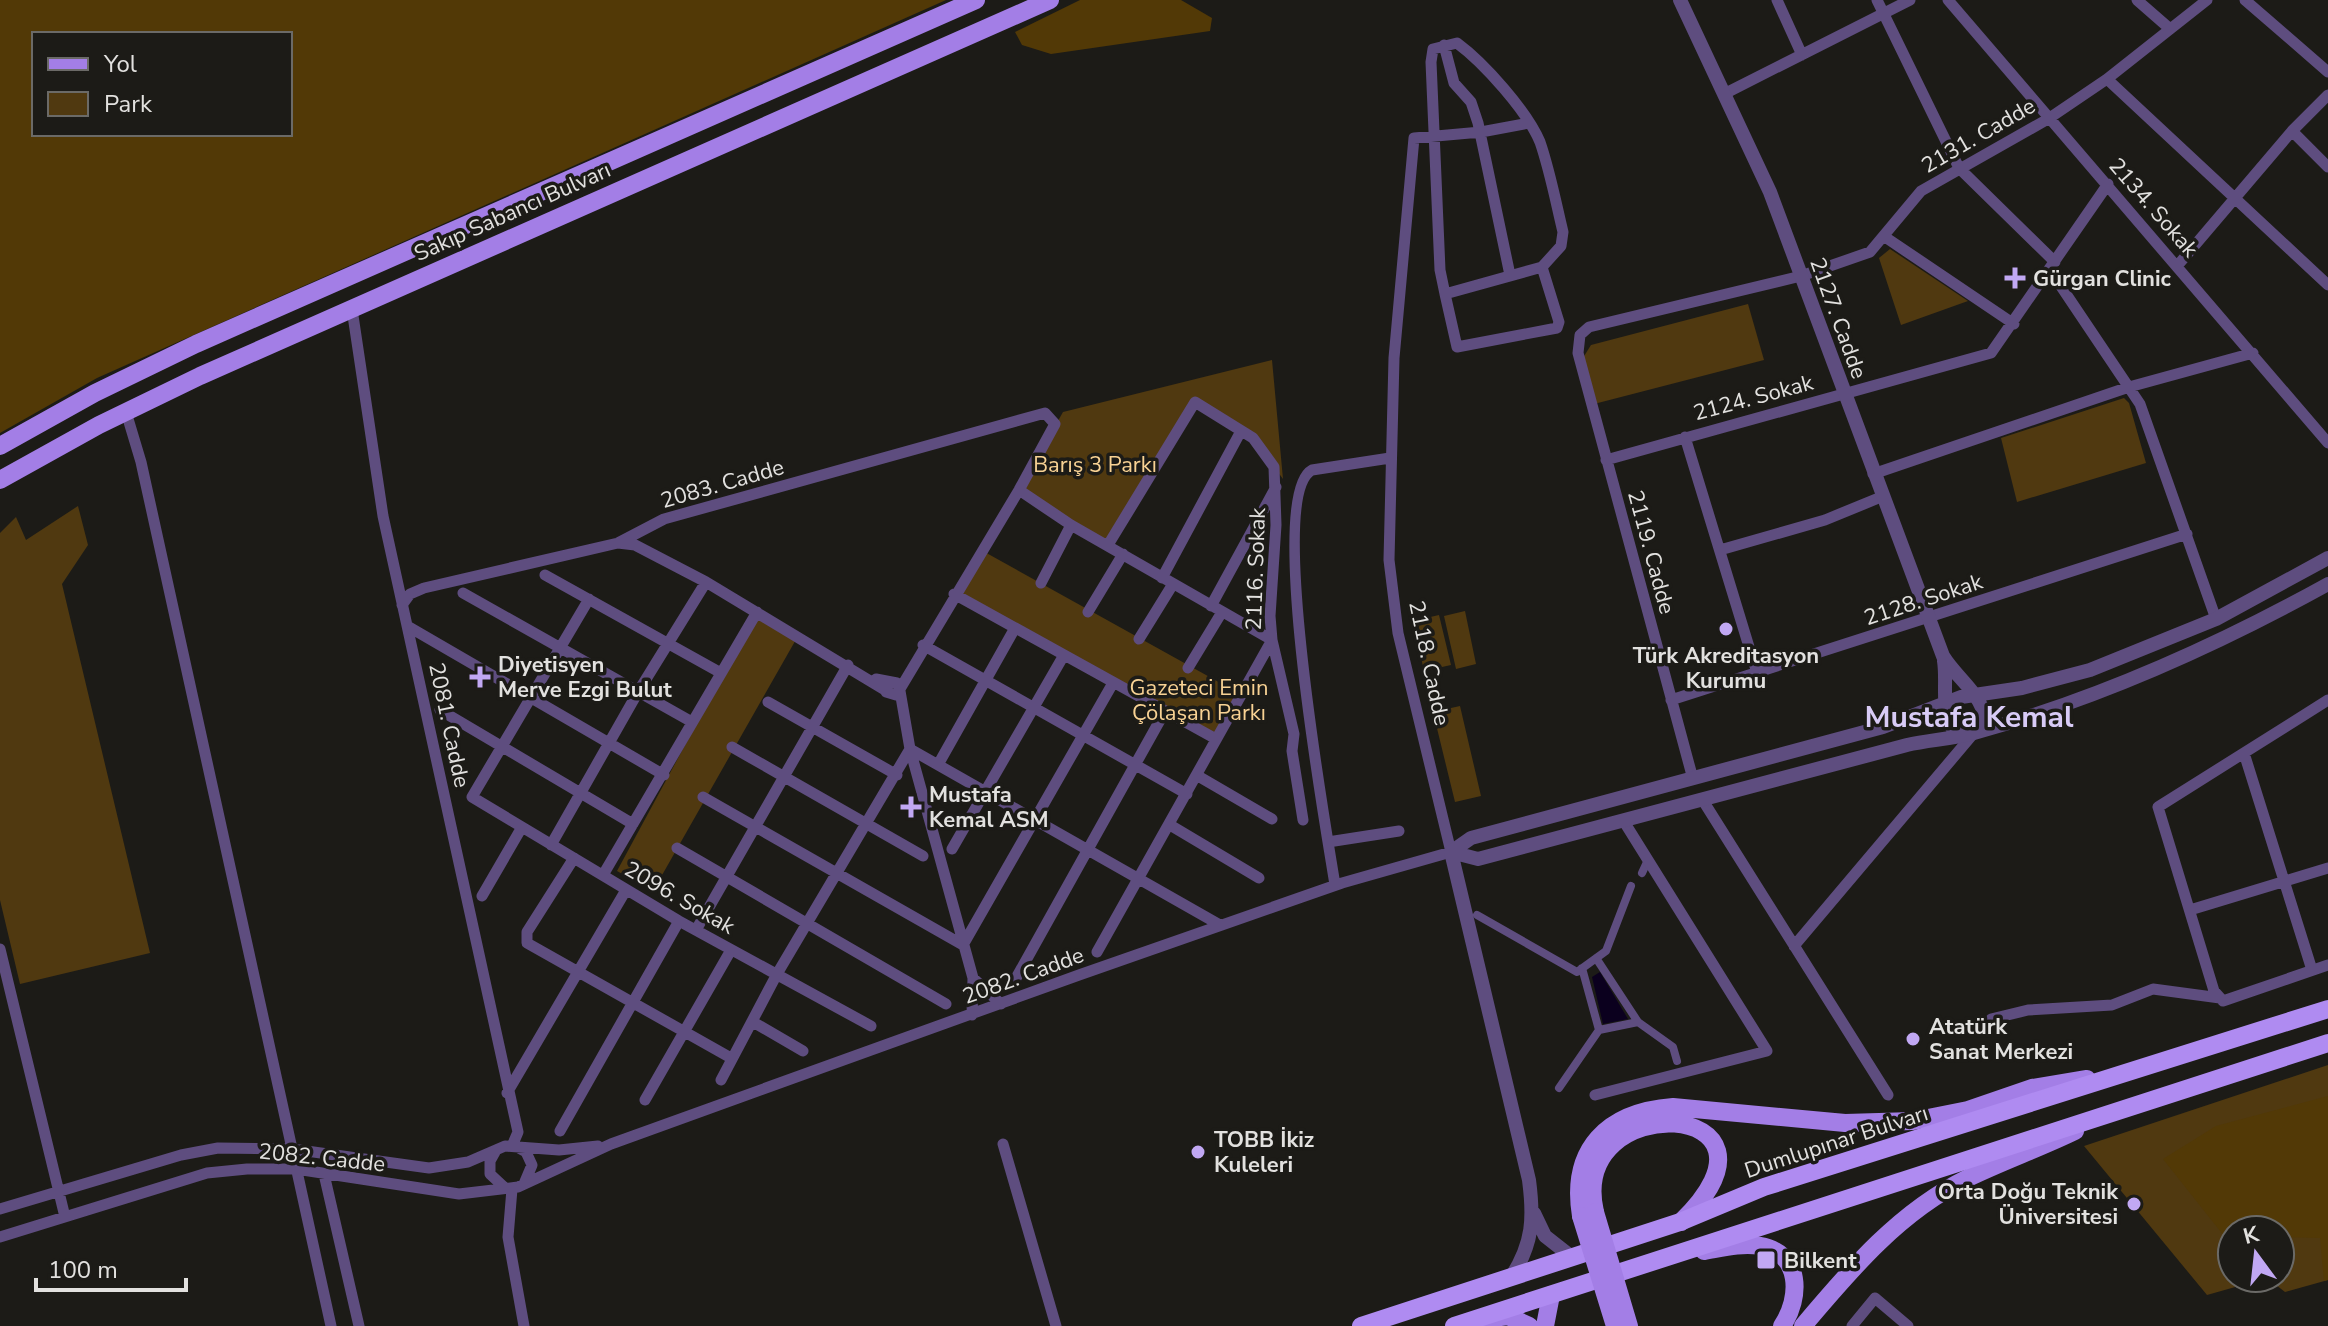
<svg xmlns="http://www.w3.org/2000/svg" width="2328" height="1326" font-family="'Nunito Sans',sans-serif">
<style>
.green{fill:#503910;fill-rule:evenodd}
.forest{fill:#523906;fill-rule:evenodd}
.water{fill:#0b001e}
.lines{fill:none;stroke-linecap:round;stroke-linejoin:round}
.pedestrian{stroke:#5e4d7f;stroke-width:8}
.minor{stroke:#5e4d7f;stroke-width:11}
.tertiary{stroke:#5e4d7f;stroke-width:14}
.primary{stroke:#a37ee6;stroke-width:18}
.trunk{stroke:#af8bf1;stroke-width:18}
.primary-bridge{stroke:#a37ee6;stroke-width:18}
.poi-dot{fill:#c1a8f3;stroke:#1c1b17;stroke-width:3}
.labels{text-anchor:middle;stroke-width:7;stroke-linejoin:round;paint-order:stroke}
.street-label{font-size:22px;fill:#e2e1df;stroke:#1c1b17}
.poi-label{font-size:22px;font-weight:bold;fill:#e2e1df;stroke:#1c1b17;text-anchor:start}
.park-label{font-size:22px;fill:#f8d294;stroke:#1c1b17}
.district-label{font-size:30px;font-weight:bold;fill:#d8cbf6;stroke:#1c1b17}
</style>
<rect width="100%" height="100%" fill="#1c1b17"/>
<path class="green" d="M1890,249L1968,301L1901,325L1879,258Z
M1748,304L1764,360L1594,404L1581,361L1591,345Z
M1272,360L1283,479L1253,438L1195,402L1108,545L1019,490L1063,412Z
M2124,398L2129,403L2146,463L2017,502L2001,438Z
M78,506L88,545L62,584L150,953L20,984L0,900V533L16,517L26,540Z
M981,550L1242,695L1216,739L954,594Z
M1465,611L1476,664L1456,669L1444,616Z
M757,612L798,636L653,891L617,871Z
M1439,615L1451,665L1424,671L1413,621Z
M1460,706L1481,796L1455,802L1433,712Z
M2328,1065V1280L2285,1292L2267,1278L2207,1295L2084,1146ZM2232,1230H2280V1278H2232Z"/>
<path class="forest" d="M0,0H946L97,378L0,433ZM290,34V134H34V34Z
M1080,0H1181L1212,18L1210,31L1051,54L1022,45L1015,32Z
M2328,1096V1280L2324,1281L2320,1238L2280,1237V1230H2232V1246L2163,1159L2216,1126Z"/>
<path class="water" d="M1600,972L1628,1019L1603,1024L1592,977Z"/>
<g class="lines">
<path class="pedestrian" d="M1642,873L1648,860
M1477,915L1577,972L1606,951L1631,886
M1596,958L1638,1022L1673,1047L1677,1061
M1599,1030L1638,1022
M1559,1088L1599,1030L1582,968"/>
<path class="minor" d="M1777,0L1802,55
M1877,0L1959,168L2055,262
M1948,0L2328,443
M2137,0L2169,28
M2245,0L2328,72
M1444,45L1454,83L1471,102L1478,123L1510,275
M2107,79L2328,285
M1726,93L1910,0
M2292,131L2328,167
M1885,237L2014,324
M2178,265L2292,131L2328,95
M1542,267L1559,322L1557,328L1457,347L1445,294Z
M2050,270L2140,404L2216,619
M1445,294L1440,270L1431,62L1433,49L1457,43C1484,63 1527,111 1540,142C1550,171 1556,203 1563,232L1561,246L1542,267
M352,309L383,516L518,1132L512,1146
M126,412L141,462L331,1326
M1685,437L1757,673
M1606,460L1991,353L2108,184
M1873,474L2129,387L2253,353
M1019,490L1071,525L1272,640L1097,952
M618,543L635,545L706,582L885,690
M1108,545L1195,402L1253,438L1274,467L1276,525L1270,616L1272,640L1294,734L1292,751L1303,820
M1720,550L1825,520L1881,497
M545,575L721,673
M1162,578L1241,431
M1041,583L1071,525
M463,593L692,722
M954,594L1216,739
M589,599L472,797L679,921L871,1026
M402,605L410,594L424,588L618,543L664,519L1045,413L1055,424L1019,490L900,689
M1211,606L1276,487
M1088,612L1123,554
M409,627L664,775
M1139,639L1173,584
M923,645L1187,794
M1188,668L1222,612
M876,679L897,683L900,689L896,695L886,692L889,682
M900,691L910,749L973,978L972,1015
M1671,700L2187,534
M2328,700L2158,807L2214,991L2223,1001L2328,965
M768,702L897,775
M440,710L633,824
M732,747L923,856
M2244,753L2312,970
M939,763L1015,628
M1198,776L1272,819
M1693,779L1578,353L1580,335L1589,327L1801,276L1870,252L1921,191L2048,119L2107,79L2207,0
M703,797L963,945L1113,683
M1702,799L1888,1095
M1170,825L1259,878
M1328,842L1399,831
M551,845L638,692L706,582
M677,848L946,1004
M952,849L1064,655
M574,858L527,932V943L731,1058
M603,875L757,612
M1335,885C1326,827 1266,495 1312,470L1390,458
M482,896L522,827
M2190,910L2328,868
M696,930L848,665
M1794,946L1974,733
M0,949L65,1217
M973,978L1001,1004
M1015,980L1164,713
M1991,1019L2028,1010L2112,1005L2153,989L2220,998
M753,1022L803,1051
M721,1080L777,974L910,749L1220,925
M507,1093L626,890
M1595,1095L1767,1051L1623,820
M645,1100L731,950
M560,1131L679,921
M1003,1144L1056,1326
M517,1147L526,1152L532,1165L524,1184
M495,1152L490,1161V1174L505,1188
M324,1174L359,1326
M512,1189L508,1237L524,1326
M0,1209L181,1155L218,1148L292,1149L429,1168L468,1162L505,1146L559,1150L598,1146
M0,1237L207,1173L247,1169H296L459,1194L518,1187L611,1144L1079,975L1342,883L1451,852L1398,633L1389,560L1394,358L1414,138L1481,132L1529,123
M1852,1326L1875,1298L1908,1326"/>
<path class="tertiary" d="M1680,0L1770,192L1943,656C1959,682 1988,697 1985,729
M1944,661C1948,686 1938,717 1959,736
M1451,852L1471,838L1883,727L1961,697L2022,688L2090,670L2216,619L2328,558
M1451,852L1478,859L1907,745C1929,740 1952,739 1974,733C2098,699 2216,646 2328,584
M1451,852L1529,1180C1534,1218 1533,1243 1512,1276
M1534,1213L1545,1236L1573,1258"/>
<path class="primary" d="M0,446L95,393L196,344L976,0
M0,480L99,425L200,376L1050,0
M1595,1212C1566,1086 1808,1099 1681,1222
M1581,1216C1570,1149 1607,1112 1673,1107L1845,1123L1913,1121L1968,1110L2032,1088L2087,1079
M1704,1251C1722,1248 1741,1243 1760,1246C1802,1253 1801,1298 1782,1326
M1487,1319L1508,1316L1529,1326
M1545,1326L1551,1295
M1803,1326C1851,1269 1900,1211 1968,1178C2003,1161 2040,1148 2075,1131"/>
<path class="trunk" d="M1361,1326L1680,1222L1764,1187L2328,1009
M1454,1326L2328,1043"/>
<path class="primary-bridge" d="M1595,1212L1629,1326
M1581,1216L1615,1326"/>
</g>
<g class="poi-dot">
<path d="M2011 266h8v8h8v8h-8v8h-8v-8h-8v-8h8z"/>
<circle cx="1726" cy="629" r="8"/>
<path d="M476 665h8v8h8v8h-8v8h-8v-8h-8v-8h8z"/>
<path d="M907 795h8v8h8v8h-8v8h-8v-8h-8v-8h8z"/>
<circle cx="1913" cy="1039" r="8"/>
<circle cx="1198" cy="1152" r="8"/>
<circle cx="2134" cy="1204" r="8"/>
<rect x="1756" y="1250" width="20" height="20" rx="4"/>
</g>
<g class="labels">
<g class="street-label">
<text transform="translate(1978 135) rotate(-30)" y="8">2131. Cadde</text>
<text transform="translate(2154 207) rotate(49)" y="8">2134. Sokak</text>
<text transform="translate(512 211) rotate(-24)" y="8">Sakıp Sabancı Bulvarı</text>
<text transform="translate(1839 318) rotate(70)" y="8">2127. Cadde</text>
<text transform="translate(1753 397) rotate(-15)" y="8">2124. Sokak</text>
<text transform="translate(722 483) rotate(-16)" y="8">2083. Cadde</text>
<text transform="translate(1652 552) rotate(75)" y="8">2119. Cadde</text>
<text transform="translate(1255 569) rotate(-88)" y="8">2116. Sokak</text>
<text transform="translate(1923 599) rotate(-18)" y="8">2128. Sokak</text>
<text transform="translate(1430 663) rotate(78)" y="8">2118. Cadde</text>
<text transform="translate(450 725) rotate(78)" y="8">2081. Cadde</text>
<text transform="translate(680 897) rotate(30)" y="8">2096. Sokak</text>
<text transform="translate(1023 975) rotate(-20)" y="8">2082. Cadde</text>
<text transform="translate(1836 1141) rotate(-18)" y="8">Dumlupınar Bulvarı</text>
<text transform="translate(322 1157) rotate(6)" y="8">2082. Cadde</text>
</g>
<g class="poi-label">
<text x="2033" y="286">Gürgan Clinic</text>
<text x="1726" y="663" text-anchor="middle">Türk Akreditasyon<tspan x="1726" dy="25">Kurumu</tspan></text>
<text x="498" y="672">Diyetisyen<tspan x="498" dy="25">Merve Ezgi Bulut</tspan></text>
<text x="929" y="802">Mustafa<tspan x="929" dy="25">Kemal ASM</tspan></text>
<text x="1929" y="1034">Atatürk<tspan x="1929" dy="25">Sanat Merkezi</tspan></text>
<text x="1214" y="1147">TOBB İkiz<tspan x="1214" dy="25">Kuleleri</tspan></text>
<text x="2118" y="1199" text-anchor="end">Orta Doğu Teknik<tspan x="2118" dy="25">Üniversitesi</tspan></text>
<text x="1784" y="1268">Bilkent</text>
</g>
<g class="park-label">
<text x="1095" y="472">Barış 3 Parkı</text>
<text x="1199" y="695">Gazeteci Emin<tspan x="1199" dy="25">Çölaşan Parkı</tspan></text>
</g>
<g class="district-label">
<text x="1969" y="727">Mustafa Kemal</text>
</g>
</g>
<rect x="32" y="32" width="260" height="104" fill="#1c1b17" stroke="#6b6a67" stroke-width="2"/>
<rect x="48" y="58" width="40" height="12" fill="#a37ee6" stroke="#6b6a67" stroke-width="2"/>
<text x="104" y="72" font-size="24" fill="#e2e1df">Yol</text>
<rect x="48" y="92" width="40" height="24" fill="#503910" stroke="#6b6a67" stroke-width="2"/>
<text x="104" y="112" font-size="24" fill="#e2e1df">Park</text>
<g transform="translate(2256 1254) rotate(345)"><circle r="38" fill="#1c1b17" stroke="#6b6a67" stroke-width="2"/>
<path d="M0-6L14 30L0 20L-14 30Z" fill="#c1a8f3"/>
<text y="-12" font-size="22" font-weight="bold" text-anchor="middle" fill="#e2e1df">K</text>
</g>
<path d="M36 1278v12h150v-12" fill="none" stroke="#e2e1df" stroke-width="4"/>
<text x="48" y="1278" font-size="24" fill="#e2e1df" stroke="#1c1b17" stroke-width="6" paint-order="stroke">100 m</text>
</svg>
